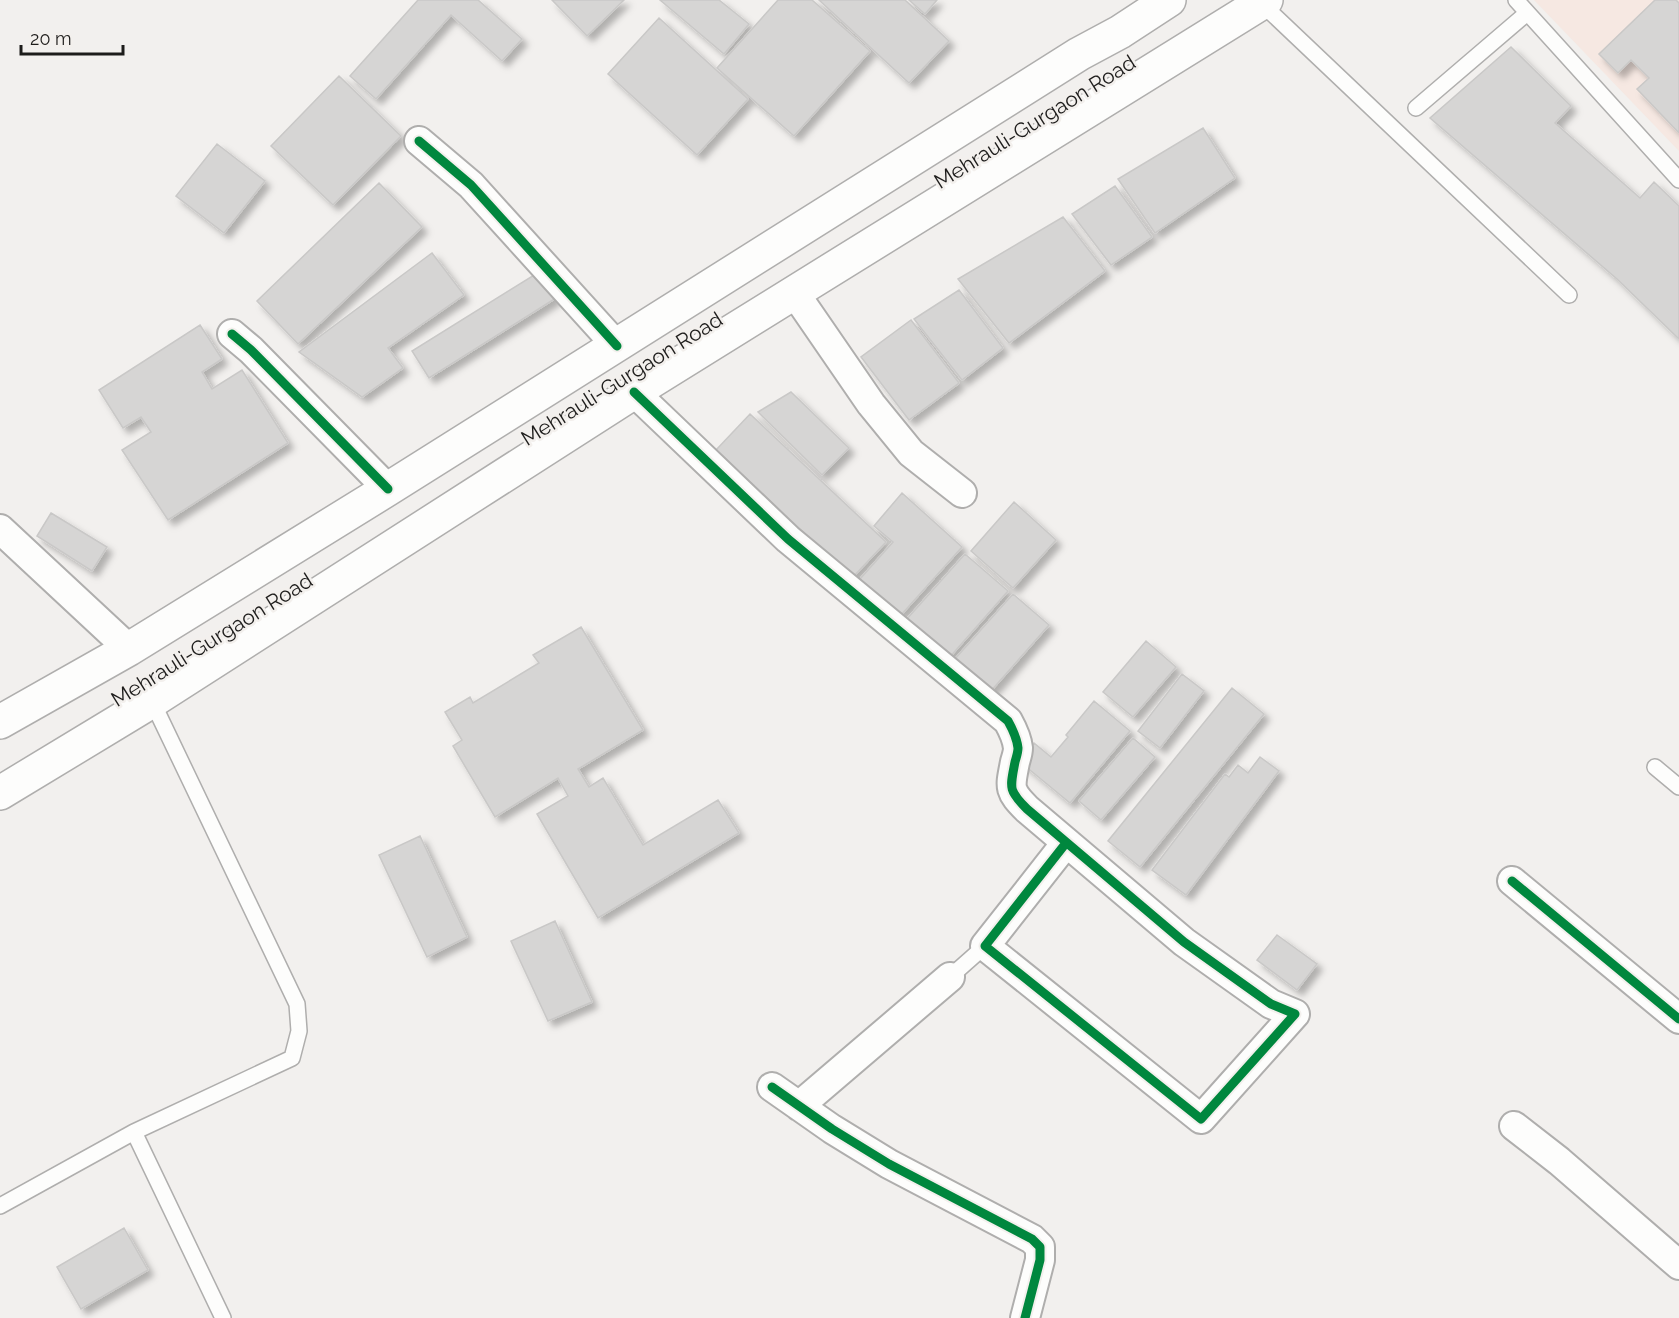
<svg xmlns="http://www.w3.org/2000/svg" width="1679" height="1318" font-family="Raleway,sans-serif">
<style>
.education{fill:#f6e8e2}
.building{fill:#d6d5d4;stroke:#c9c8c7;stroke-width:1.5;filter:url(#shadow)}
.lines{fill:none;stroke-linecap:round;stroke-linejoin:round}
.service-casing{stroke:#afaead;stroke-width:18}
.minor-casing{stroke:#afaead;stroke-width:32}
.primary-casing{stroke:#afaead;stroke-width:36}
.service{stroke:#fdfdfc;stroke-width:15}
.minor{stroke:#fdfdfc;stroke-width:28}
.primary{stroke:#fdfdfc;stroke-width:33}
.cycleway-casing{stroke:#f3f0ed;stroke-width:13}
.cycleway{stroke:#00873e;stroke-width:9}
.labels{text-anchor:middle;stroke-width:5;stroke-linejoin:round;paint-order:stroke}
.street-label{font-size:21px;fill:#1d1c1b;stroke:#f3f0ed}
</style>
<defs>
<filter id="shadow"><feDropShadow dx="5.5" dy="5.5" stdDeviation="3" flood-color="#0004"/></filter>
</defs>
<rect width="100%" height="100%" fill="#f2f0ee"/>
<path class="education" d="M1534,0H1679V151Z"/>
<path class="building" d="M418,0H478L522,39L502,61L451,15L376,99L350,76Z
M552,0H624L587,36Z
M660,0H719L749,24L724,54Z
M778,0H812L870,51L794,136L717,68Z
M819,0H905L949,41L909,83Z
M909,0H937L925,14Z
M1655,0H1676L1679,3V133L1637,89L1649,78L1631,60L1618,73L1599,54Z
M659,18L748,99L697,155L608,74Z
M1511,47L1571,106L1555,123L1640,198L1654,182L1679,206V339L1617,279L1430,118Z
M339,76L401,136L333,205L271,146Z
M1203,128L1235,178L1155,233L1118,179Z
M217,144L265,181L224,233L176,196Z
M379,183L422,227L298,344L257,301Z
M1115,186L1152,237L1111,265L1072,214Z
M1063,217L1105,271L1009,343L958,279Z
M432,253L464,295L388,348L403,368L362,397L299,352Z
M539,272L556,298L429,378L412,351Z
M959,290L1003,348L962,380L914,319Z
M911,320L959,383L909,420L861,357Z
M200,325L222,359L202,372L212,389L242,370L288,443L168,520L122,450L151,432L141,417L123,428L99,390Z
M791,392L849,448L822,475L758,412Z
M750,414L886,542L852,578L716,450Z
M902,493L962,547L901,615L860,579L893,542L874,526Z
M1014,502L1056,540L1013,588L971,551Z
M51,513L107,547L92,571L37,536Z
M965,554L1008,591L949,658L906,620Z
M1013,594L1049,625L990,692L954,660Z
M581,627L643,730L578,769L589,787L603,778L643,845L718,800L739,833L598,918L537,814L568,796L558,778L495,817L453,746L462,740L445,712L470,697L473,703L539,663L533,655Z
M1146,641L1176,667L1133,717L1103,692Z
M1182,674L1204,691L1160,748L1138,731Z
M1232,688L1264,714L1140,867L1108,841Z
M1094,701L1130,731L1070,803L1019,761L1034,743L1051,757L1068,737L1066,735Z
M1133,738L1155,757L1101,820L1079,801Z
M1260,757L1279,771L1186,895L1152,870L1225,774L1229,777L1238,765L1248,773Z
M420,836L467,937L427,957L379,855Z
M555,921L592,1002L548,1021L511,941Z
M1277,935L1317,964L1297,990L1257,960Z
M124,1228L148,1270L81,1309L57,1267Z"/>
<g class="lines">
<g class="service-casing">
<path id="service" d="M1516,0L1679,180
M1260,2L1569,295
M1416,108L1527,13
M1655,767L1679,787
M950,977L985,946
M134,1132L223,1318
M0,1206L134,1132L292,1058L299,1031L297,1004L152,701"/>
</g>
<g class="minor-casing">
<path id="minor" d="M419,141L471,185L617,346
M794,292L871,404L911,453L962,493
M232,334L251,350L388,489
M634,392L788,539L1008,721C1013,730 1017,738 1018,748C1018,753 1016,758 1015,762C1010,788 1008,790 1027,809L1184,942L1271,1004L1295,1014L1201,1119L985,946L1066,843
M0,529L129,649
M1512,881L1679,1019
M772,1087L832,1129L889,1164L1032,1239L1040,1247V1260L1025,1318
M799,1106L950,977
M1514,1126L1559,1161L1679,1265"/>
</g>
<g class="primary-casing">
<path id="primary" d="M0,722L129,649L388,489L1079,54L1120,32L1169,0
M0,793L152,701L634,392L1266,0"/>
</g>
<use href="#service" class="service"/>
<use href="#minor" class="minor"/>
<use href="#primary" class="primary"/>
<g class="cycleway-casing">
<path id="cycleway" d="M419,141L471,185L617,346
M232,334L251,350L388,489
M634,392L788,539L1008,721C1013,730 1017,738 1018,748C1018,753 1016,758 1015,762C1010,788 1008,790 1027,809L1184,942L1271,1004L1295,1014L1201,1119L985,946L1066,843
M1512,881L1679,1019
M772,1087L832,1129L889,1164L1032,1239L1040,1247V1260L1025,1318"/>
</g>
<use href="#cycleway" class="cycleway"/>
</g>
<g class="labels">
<g class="street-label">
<text transform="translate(1035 122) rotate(-32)" y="7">Mehrauli-Gurgaon Road</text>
<text transform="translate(622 379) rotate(-32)" y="7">Mehrauli-Gurgaon Road</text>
<text transform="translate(212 640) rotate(-32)" y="7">Mehrauli-Gurgaon Road</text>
</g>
</g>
<path d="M21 45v9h102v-9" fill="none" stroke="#1d1c1b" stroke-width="3"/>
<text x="30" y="45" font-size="18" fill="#1d1c1b" stroke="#f3f0ed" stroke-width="4.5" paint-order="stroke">20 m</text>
</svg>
